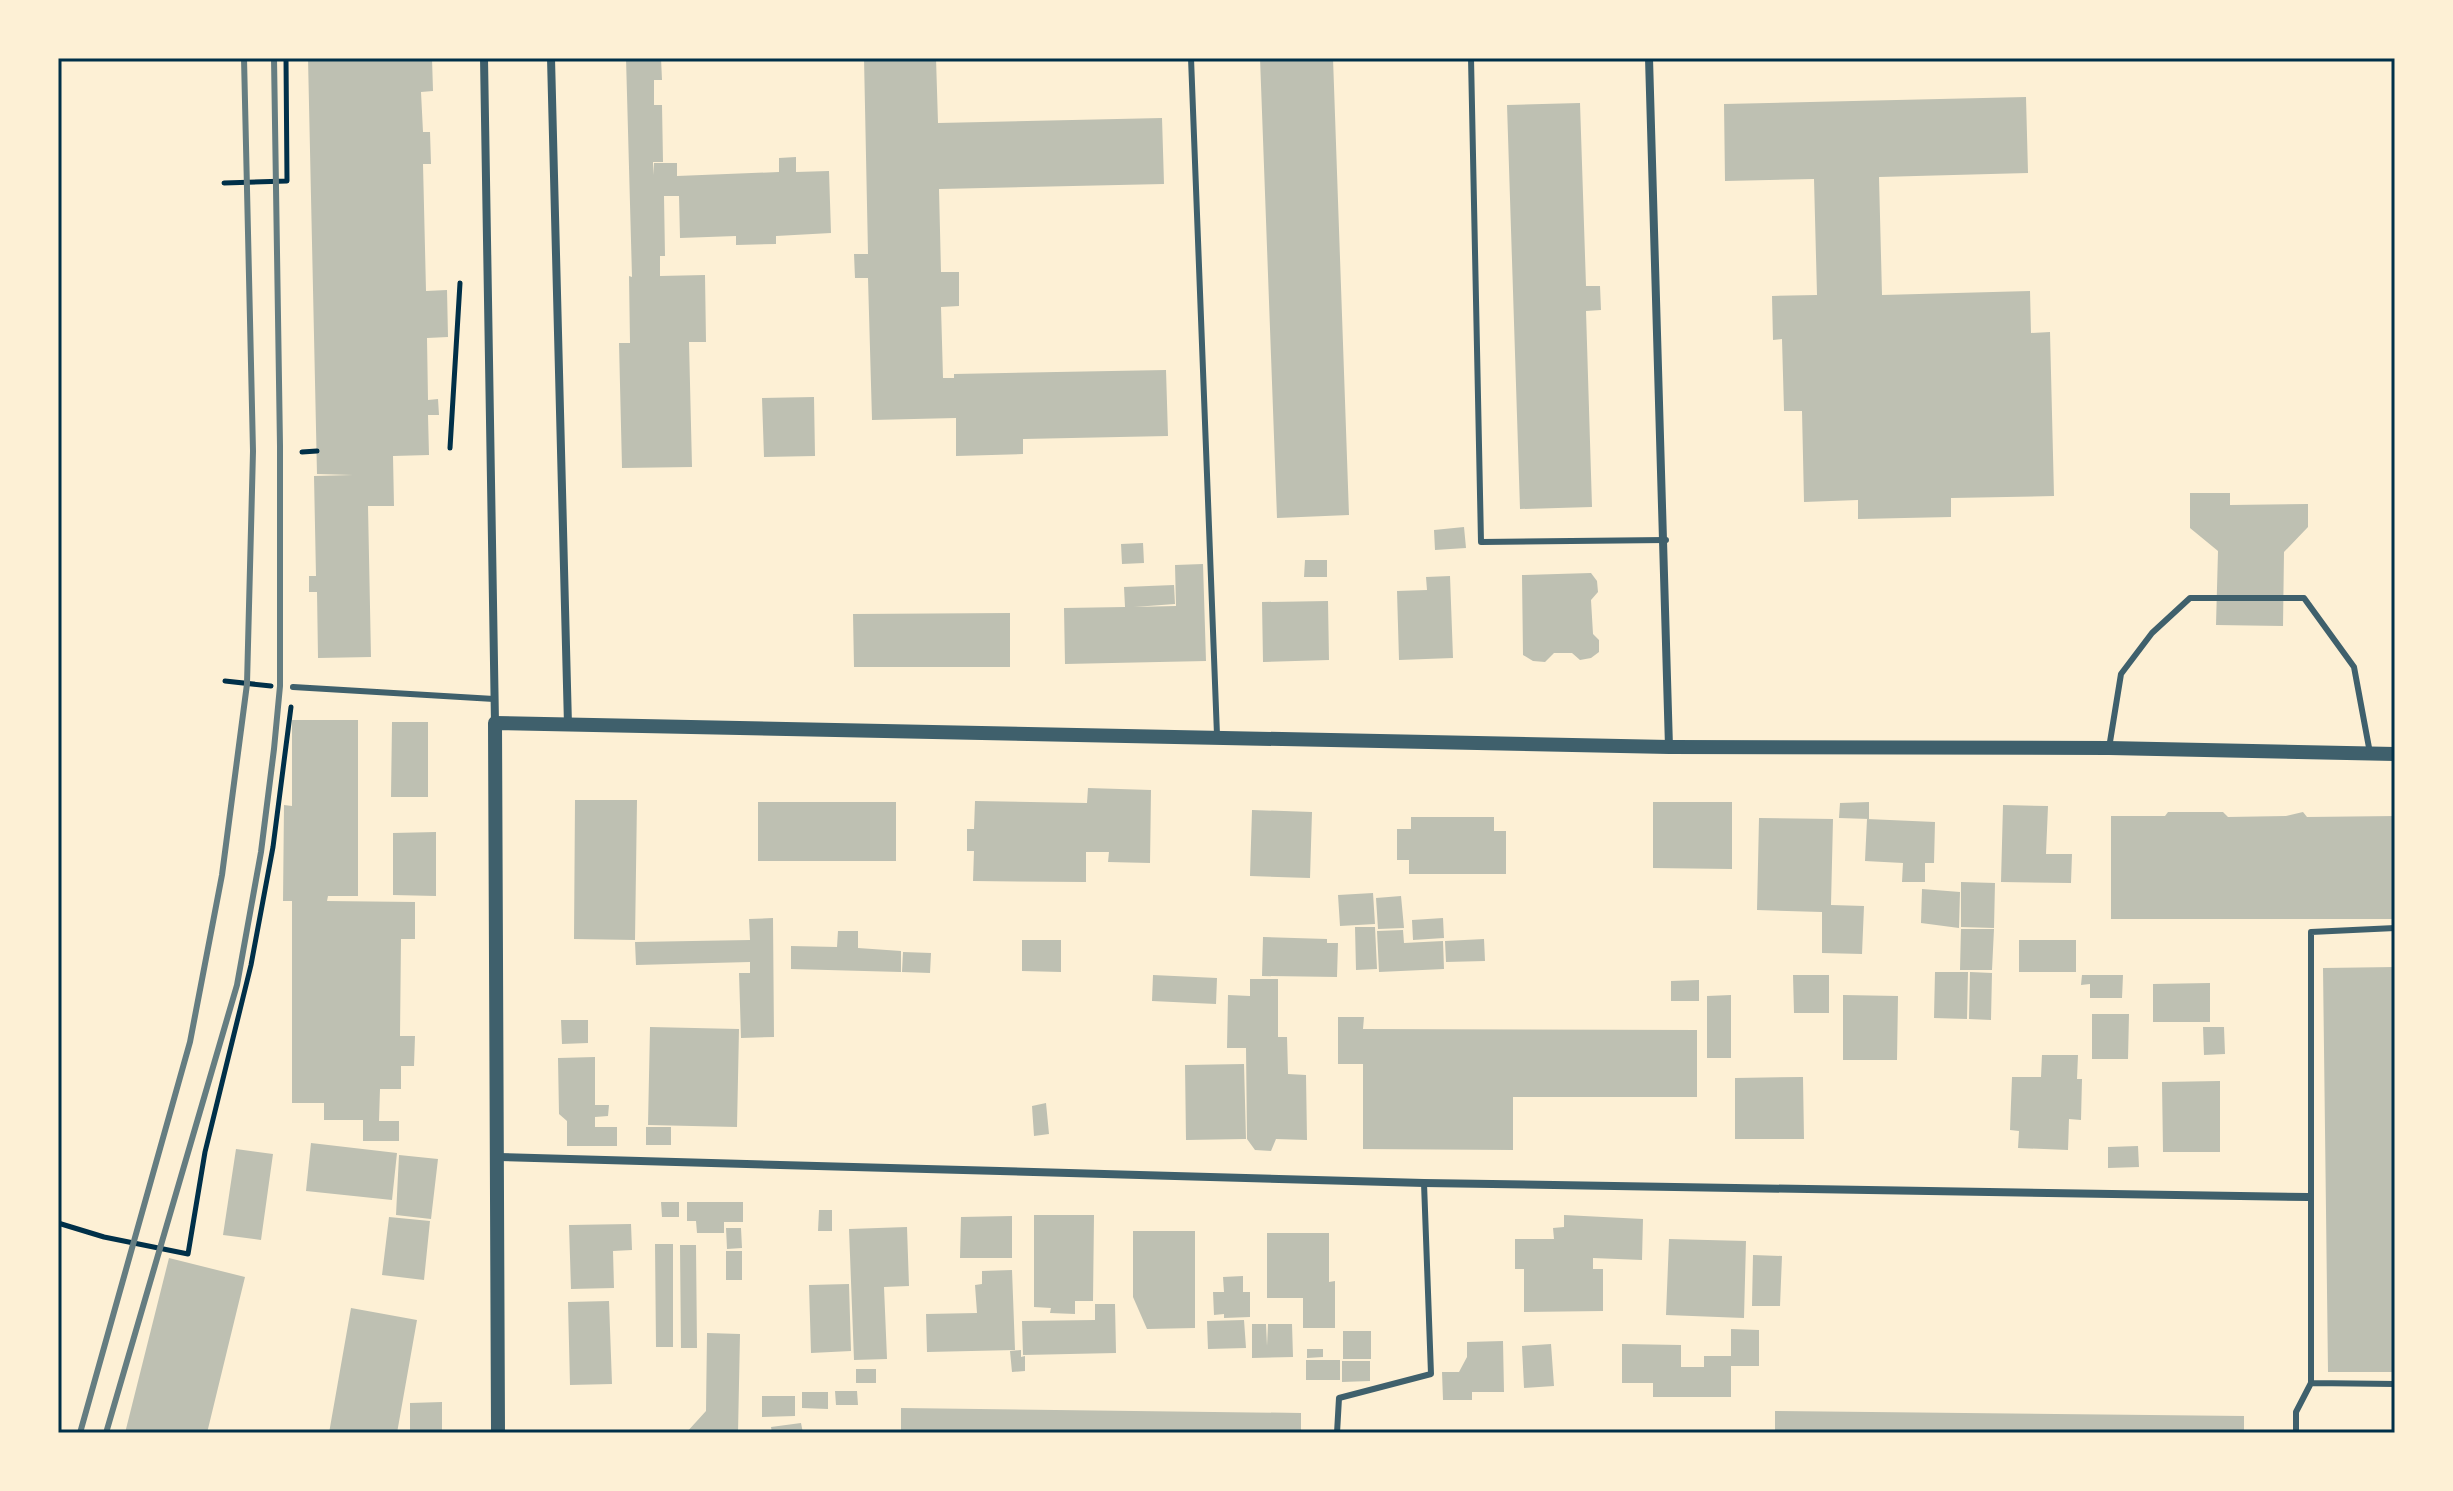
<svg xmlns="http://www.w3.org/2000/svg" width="2453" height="1491" font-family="Barlow,sans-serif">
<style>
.building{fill:#bec0b2}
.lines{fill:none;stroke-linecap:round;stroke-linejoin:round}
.path{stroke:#003049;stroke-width:5}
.service{stroke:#3f606c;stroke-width:6}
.minor{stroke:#3f606c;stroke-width:8}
.tertiary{stroke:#3f606c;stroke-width:14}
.rail{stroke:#657d81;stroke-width:6}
.neatline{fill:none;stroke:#003049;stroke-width:3}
</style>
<rect width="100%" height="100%" fill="#fdf0d5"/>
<path class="building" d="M308,58H432L433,91L421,92L423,132H430L431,164H423L426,291L447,290L448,337L427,338L428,400L438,399L439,415H428L429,455L393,456L394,506H368L371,657L318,658L317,592H309V576H316L314,476L353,475L317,474Z
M626,58H661L662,80H654V105H662L663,162H653V175L654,163H677V176L779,172V158L796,157V172L829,171L831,233L776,236V244L736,245V236L680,238L679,196H664L665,256H660V276L705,275L706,342H689L692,467L622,468L619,343H630L629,276L632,277Z
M864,58H936L938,123L1162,118L1164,184L939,189L941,272H959V306L941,307L943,378H954V374L1166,370L1168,436L1023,439V454L956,456V418L872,420L868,278H855L854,254H868Z
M1260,58H1333L1349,515L1277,518Z
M2026,97L2028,173L1879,177L1882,295L2030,291L2031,333L2050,332L2054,496L1951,498V517L1858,519V500L1804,502L1802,411H1784L1782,339L1773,340L1772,296L1817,295L1814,179L1725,181L1724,104Z
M1580,103L1586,286H1600L1601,310L1586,311L1592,507L1520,509L1507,105Z
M814,397L815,456L764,457L762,398Z
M2190,493H2230V505L2308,504V527L2284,552L2283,626L2216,625L2218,551L2190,528Z
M1464,527L1466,548L1435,550L1434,530Z
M1143,543L1144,563L1122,564L1121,544Z
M1305,560H1327V577H1304Z
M1203,564L1206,661L1065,664L1064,608L1125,607L1124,587L1174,585L1175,604L1134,607L1176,606L1175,565Z
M1591,573L1597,581L1598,592L1591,600L1593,634L1599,640V652L1591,658L1580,660L1572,653H1554L1545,662L1533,661L1523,655L1522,575Z
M1450,576L1453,658L1399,660L1397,591L1427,590L1426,577Z
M1328,601L1329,660L1263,662L1262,602Z
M1010,613V667H854L853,614Z
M292,720H358V896H328L327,901L415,902V939H401L400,1036H415L414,1066H401V1089H380L379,1121H399V1141H363V1120H324V1103H292V901H283L284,805L292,806Z
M392,722H428V797H391Z
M1088,788L1151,790L1150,863L1108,862L1109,852H1086V882L973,881L974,851H967V829H974L975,801L1087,803Z
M575,800H637L635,940L574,939Z
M758,802H896V861H758Z
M1653,802H1732V869L1653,868Z
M1869,802V819L1839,818L1840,803Z
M2003,805L2048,806L2046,854H2072L2071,883L2001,882Z
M1252,810L1312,812L1310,878L1250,876Z
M2168,812H2223L2228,817L2286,816L2303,812L2307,817L2395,816V919H2111V816H2165Z
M1411,817H1494V831H1506V874H1409V860H1397V829H1411Z
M1759,818L1833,819L1831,905L1864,906L1862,954L1822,953V912L1757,910Z
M1867,819L1935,822L1934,863H1925V882H1902L1903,863L1865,861Z
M436,832V896L393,895V833Z
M1961,882L1995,883L1994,928L1961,927Z
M1922,889L1960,892L1959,928L1921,923Z
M1373,893L1375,924L1340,926L1338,895Z
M1401,896L1404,928L1378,929L1376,898Z
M773,918L774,1037L741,1038L739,973H750V962L636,965L635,942L750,940L749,919Z
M1443,918L1444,938L1413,940L1412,920Z
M1355,927H1375L1377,969L1356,970Z
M1961,929H1994L1992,970H1960Z
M1403,930L1404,943L1443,941L1444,969L1379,972L1377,931Z
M838,931H858V948L901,951V972L791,969V946L837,947Z
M1263,937L1327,939V943H1338L1337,977L1262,976Z
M1484,939L1485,961L1446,962L1445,941Z
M1022,940H1061V972L1022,971Z
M2019,940H2076V972H2019Z
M903,952L931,953L930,973L902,972Z
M2395,967V1372H2328L2323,968Z
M1935,972H1968L1967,1019L1934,1018Z
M1970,972L1992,973L1991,1020L1969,1019Z
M1153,975L1217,978L1216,1004L1152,1001Z
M1793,975H1829V1013H1794Z
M2082,975H2123L2122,998H2090V984L2081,985Z
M1250,979H1278V1037H1287L1288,1074L1306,1075L1307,1140L1276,1139L1271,1151L1255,1150L1247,1139L1246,1048H1227L1228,995L1250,996Z
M1699,980V1001H1671V981Z
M2210,983V1022H2153V984Z
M1731,995V1058H1707V996Z
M1843,995L1898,996L1897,1060H1843Z
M2092,1014H2129L2128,1059H2092Z
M1338,1017H1364L1363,1029L1697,1030V1097H1513V1150L1363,1149V1064H1338Z
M561,1020H588V1043L562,1044Z
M650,1027L739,1029L737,1127L648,1125Z
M2203,1027H2224L2225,1054L2204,1055Z
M2042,1055H2078L2077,1079H2082L2081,1120L2069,1119L2068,1150L2018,1148L2019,1131L2010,1130L2012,1077H2041Z
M595,1057V1105H609L608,1116L595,1117V1127H617V1146H567V1121L559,1114L558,1058Z
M1244,1064L1246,1139L1186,1140L1185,1065Z
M1803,1077L1804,1139H1735V1078Z
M2220,1081V1152H2163L2162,1082Z
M1046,1103L1049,1134L1034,1136L1032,1106Z
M646,1127H671V1145H646Z
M311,1143L397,1153L392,1200L306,1191Z
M2138,1146L2139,1167L2108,1168V1147Z
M236,1149L273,1154L261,1240L223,1235Z
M399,1155L438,1159L431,1219L396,1215Z
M661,1202H679V1217H662Z
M687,1202H743V1222H724V1233H697L696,1221H687Z
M819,1210H832V1231H818Z
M1034,1215H1094L1093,1301H1075V1314L1050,1313L1051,1308L1034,1307Z
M1564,1215L1643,1219L1642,1260L1593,1258V1269H1603V1311L1524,1312V1269H1515V1239H1554L1553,1228L1564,1227Z
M1012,1216V1258H960L961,1217Z
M389,1217L430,1221L424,1280L382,1275Z
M631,1224L632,1250L613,1251L614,1288L571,1289L569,1225Z
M907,1227L909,1286L884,1287L887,1359L854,1360L849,1229Z
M726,1228H741L742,1248L727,1249Z
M1133,1231H1195V1328L1147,1329L1133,1297Z
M1267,1233H1329V1282L1335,1281V1328H1303V1298H1267Z
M1669,1239L1746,1241L1744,1318L1666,1315Z
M655,1244H673V1347H656Z
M680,1245H696L697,1348H681Z
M726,1251H742V1280H726Z
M1753,1255L1782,1256L1780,1306H1752Z
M169,1258L245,1277L207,1433H125Z
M1012,1270L1015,1350L927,1352L926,1314L977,1313L975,1285L982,1284V1271Z
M1243,1276V1292H1250V1317L1224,1318V1314L1214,1315L1213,1292H1224L1223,1277Z
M849,1284L851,1351L811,1353L809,1285Z
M609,1301L612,1384L570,1385L568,1302Z
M1095,1304H1115L1116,1353L1023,1355L1022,1321L1095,1320Z
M351,1308L417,1320L397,1433H329Z
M1244,1320L1246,1348L1208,1349L1207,1321Z
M1252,1324H1266L1267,1346L1268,1324H1292L1293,1357L1252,1358Z
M1731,1329L1759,1330V1366H1731V1397H1653V1383H1622V1344L1681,1345V1367H1704V1356H1731Z
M1343,1331H1371V1359H1343Z
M707,1333L740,1334L738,1433H686L706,1411Z
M1503,1341L1504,1392H1472V1400H1443L1442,1372H1459L1467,1357V1342Z
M1551,1344L1554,1386L1524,1388L1522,1346Z
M1307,1349H1323V1357L1307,1358Z
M1021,1350V1357L1025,1356V1371L1012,1372L1010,1351Z
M1306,1360H1340V1380H1306Z
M1342,1361H1370V1381L1342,1382Z
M856,1369H876V1383H856Z
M835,1391H857L858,1405H836Z
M802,1392H828V1409L802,1408Z
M762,1396H795V1416L762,1417Z
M442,1402V1433H410V1403Z
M901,1408L1301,1413V1433H901Z
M1775,1411L2244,1416V1433H1775Z
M801,1423L803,1433H772L771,1427Z"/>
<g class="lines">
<path class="path" d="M224,183L287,181L286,58
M450,448L460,283
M302,452L317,451
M225,681L271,686
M58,1223L104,1237L188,1254L205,1152L251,965L273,847L291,707"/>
<path class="service" d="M1191,58L1217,735
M1471,58L1481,542L1666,540
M293,687L494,699
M2109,748L2121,674L2152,633L2190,598H2304L2354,667L2370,753
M2395,928L2311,932V1383L2395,1384
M1337,1433L1339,1398L1431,1374L1424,1183
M2296,1433V1412L2311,1383"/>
<path class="minor" d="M484,58L495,723
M551,58L568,725
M1649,58L1669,747
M498,1157L1424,1183L2308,1197"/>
<path class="tertiary" d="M498,1433L495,723L1669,747L2109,748L2395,754"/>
<path class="rail" d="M80,1433L190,1042L222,875L247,684L253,451L244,58
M106,1433L237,985L261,852L274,749L280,686V446L274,58"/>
</g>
<rect width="2453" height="1491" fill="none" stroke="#fdf0d5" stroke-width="120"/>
<rect x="60" y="60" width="2333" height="1371" class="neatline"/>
</svg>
